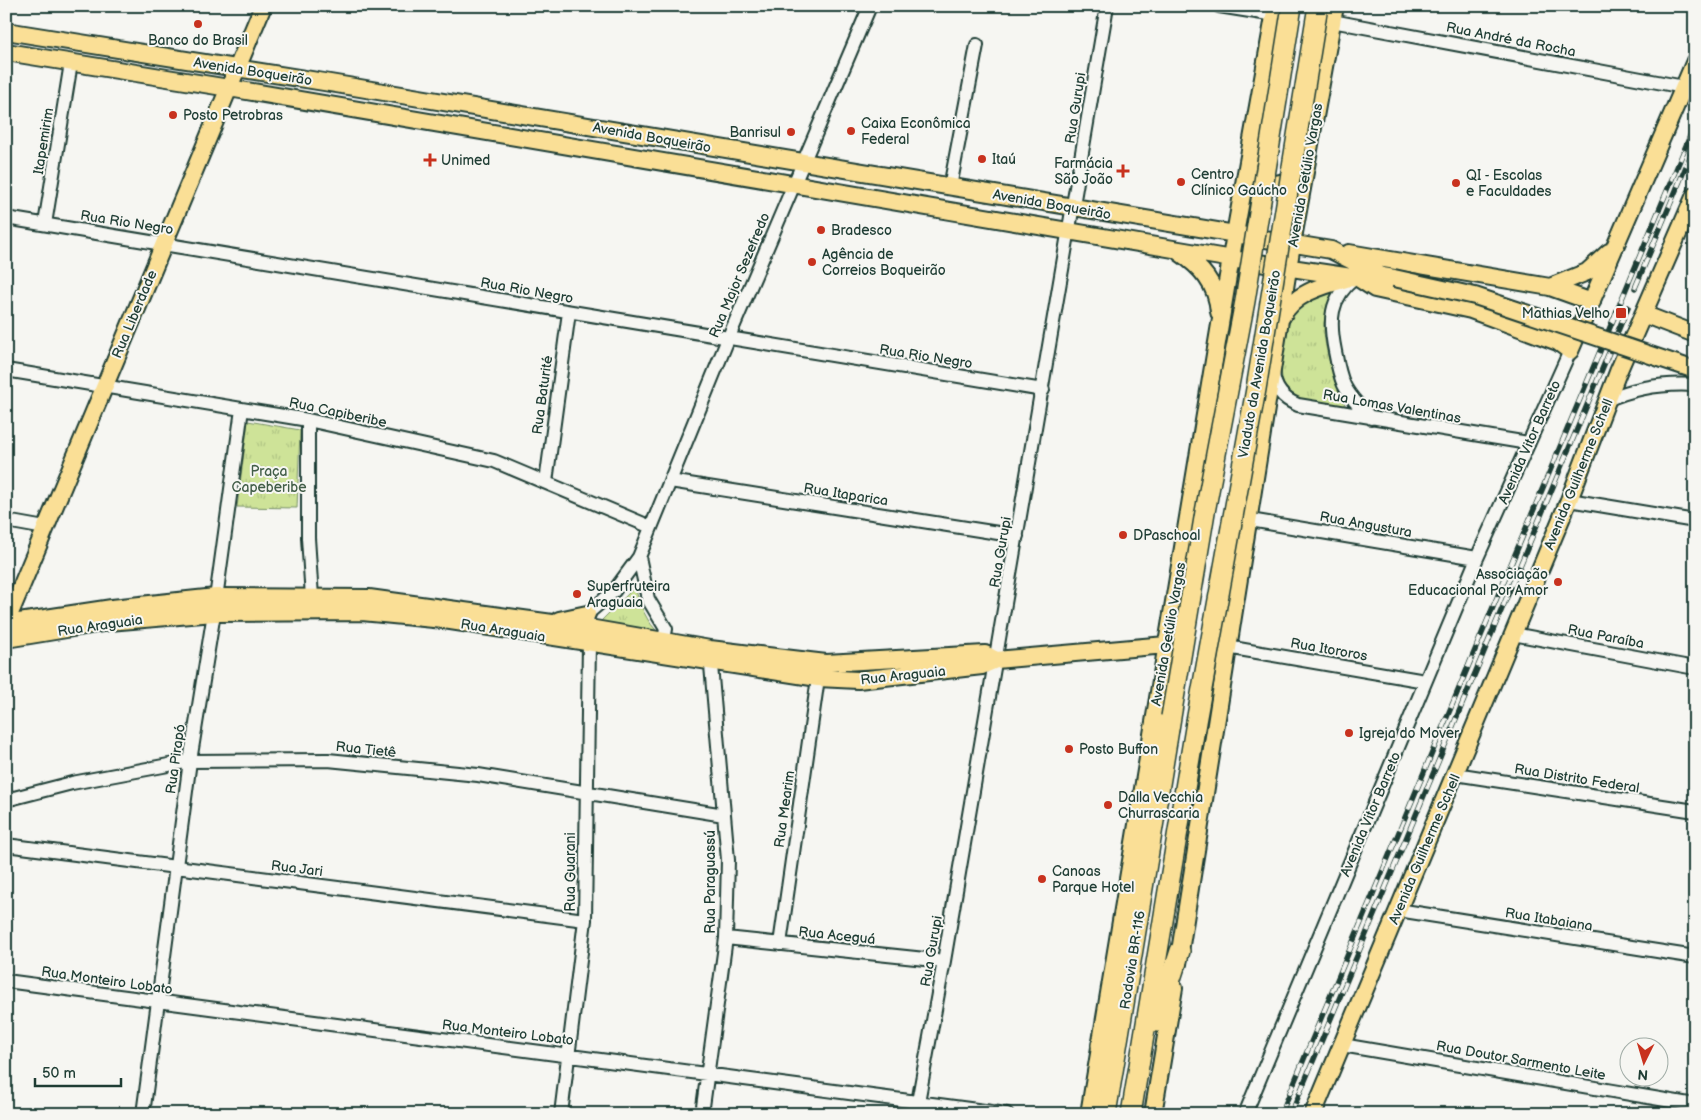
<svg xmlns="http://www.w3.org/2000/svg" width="1701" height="1120" font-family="'Balsamiq Sans',sans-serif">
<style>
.park{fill:url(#park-tufts);stroke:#769066}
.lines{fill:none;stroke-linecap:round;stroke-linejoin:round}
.minor-casing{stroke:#1f3d34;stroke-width:16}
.major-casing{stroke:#1f3d34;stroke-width:20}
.highway-casing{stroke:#1f3d34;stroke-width:22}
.minor{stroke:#f6f6f2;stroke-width:12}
.major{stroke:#fadf96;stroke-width:16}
.highway{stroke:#fadf96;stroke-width:19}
.rail-casing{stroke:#1f3d34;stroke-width:5.5}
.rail{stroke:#f6f6f2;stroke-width:4;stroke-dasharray:11;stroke-linecap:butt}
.major-bridge-casing{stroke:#1f3d34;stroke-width:20;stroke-linecap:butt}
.highway-bridge-casing{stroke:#1f3d34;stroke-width:22;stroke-linecap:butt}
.major-bridge{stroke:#fadf96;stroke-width:16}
.highway-bridge{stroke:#fadf96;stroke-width:19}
.poi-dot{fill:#c8321e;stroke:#f6f6f2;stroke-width:2}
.labels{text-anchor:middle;stroke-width:4;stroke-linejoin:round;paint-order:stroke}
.street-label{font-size:14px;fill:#1f3d34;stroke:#f6f6f2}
.poi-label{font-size:14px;fill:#1f3d34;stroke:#f6f6f2;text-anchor:start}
.park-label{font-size:14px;fill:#425e48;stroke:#f6f6f2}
</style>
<defs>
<pattern id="park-tufts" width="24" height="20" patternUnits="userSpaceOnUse" patternTransform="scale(1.25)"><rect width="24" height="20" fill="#cee398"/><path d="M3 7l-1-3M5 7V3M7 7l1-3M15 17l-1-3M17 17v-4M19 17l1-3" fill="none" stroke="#b0c484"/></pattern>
</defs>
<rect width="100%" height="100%" fill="#f6f6f2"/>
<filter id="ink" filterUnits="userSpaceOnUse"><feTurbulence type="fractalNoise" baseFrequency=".02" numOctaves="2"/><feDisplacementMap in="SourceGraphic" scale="10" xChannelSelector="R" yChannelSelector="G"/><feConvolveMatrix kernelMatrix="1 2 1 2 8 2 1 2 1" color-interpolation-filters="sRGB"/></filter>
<g filter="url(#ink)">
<path class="park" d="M1334,293C1330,303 1325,313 1324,323C1323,351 1336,382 1346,407C1329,404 1305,405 1290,394C1273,381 1284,329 1294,313C1303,299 1318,294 1334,293Z
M248,421L300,430L297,508L237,507Z
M635,587C640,605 646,622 661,635L598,624Z"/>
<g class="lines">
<g class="minor-casing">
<path id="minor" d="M1219,6L1275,15
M1332,21L1684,87
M950,187L977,45
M6,218L1043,390
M45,224L71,63
M1355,278C1329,298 1329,322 1335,351C1337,362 1339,374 1344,385C1350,398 1361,408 1371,418
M6,370L308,420L494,461L651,527
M1273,372C1274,389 1283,399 1298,405L1528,443
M1607,400C1636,387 1663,383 1695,385
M308,420V538L312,597
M670,481L1017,536
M546,482L569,312
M1569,500L1695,521
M1250,520L1477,558
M6,521L45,528
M639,557L648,599L666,629L662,650
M1513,634L1695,668
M1227,647L1425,681
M1455,774L1695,811
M6,800L72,783L190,761L328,760L478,775L724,815
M6,845L585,920
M1398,910L1695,957
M726,938L944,961
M780,944L818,678
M6,981L1007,1114
M1342,1045L1695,1105
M918,1102L944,961L1107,6
M143,1114L190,761L214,613L242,409
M561,1114L585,920L589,643L587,614L614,591L639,557L728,339L870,6
M702,1114L726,938L728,860L710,654
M1245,1114L1477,558L1570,351"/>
</g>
<g class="major-casing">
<path id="major" d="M6,31L324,82L1331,250L1382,276
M6,52L229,88L1232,259L1358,278L1382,276L1394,278
M1254,174C1267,191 1284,184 1298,173
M1179,252C1201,267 1217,284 1219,312
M1349,253L1550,287L1592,302
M1358,278L1375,289L1471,310L1558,342L1567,343
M1550,287L1587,272L1609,252
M1643,314L1695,334
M1281,318C1293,294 1321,286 1346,279
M1558,342L1570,351L1695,61
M559,620L587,614
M6,623L263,6
M6,624L112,608L216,597L369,598L589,628L710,649L826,663L985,654L996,660
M6,639L109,622L214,613L362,612L444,620L818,678L858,680L982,666L996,660L1166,645
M1178,964L1292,244L1335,6
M1089,1114L1235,234L1276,6
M1153,1114L1174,988
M1313,1114L1569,500L1618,372L1695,195"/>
</g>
<g class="highway-casing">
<path id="highway" d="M1157,1022L1180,951
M1101,1045L1106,1081
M1106,1114L1171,717
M1131,1114L1196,722"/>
</g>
<use href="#minor" class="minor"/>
<use href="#major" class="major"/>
<use href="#highway" class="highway"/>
<g class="rail-casing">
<path id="rail" d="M1635,288L1695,145
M1281,1114L1695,124
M1291,1114L1628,307"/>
</g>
<use href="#rail" class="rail"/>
<g class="major-bridge-casing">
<path id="major-bridge" d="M1394,278L1475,296L1695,370"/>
</g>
<g class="highway-bridge-casing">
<path id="highway-bridge" d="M1171,717L1205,512L1245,301L1292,6
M1196,722L1256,389L1318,6"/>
</g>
<use href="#major-bridge" class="major-bridge"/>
<use href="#highway-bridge" class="highway-bridge"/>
</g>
</g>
<g class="poi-dot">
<circle cx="198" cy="24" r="5"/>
<circle cx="173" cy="115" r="5"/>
<circle cx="851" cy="131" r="5"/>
<circle cx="791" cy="132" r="5"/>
<circle cx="982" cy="159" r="5"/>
<path d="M427.5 152.5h5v5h5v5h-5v5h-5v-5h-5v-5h5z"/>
<path d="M1120.5 163.5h5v5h5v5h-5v5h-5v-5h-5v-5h5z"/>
<circle cx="1181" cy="182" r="5"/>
<circle cx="1456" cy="183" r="5"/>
<circle cx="821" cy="230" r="5"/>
<circle cx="812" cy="262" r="5"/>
<rect x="1615" y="307" width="12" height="12" rx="2.5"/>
<circle cx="1123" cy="535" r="5"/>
<circle cx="1558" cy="582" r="5"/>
<circle cx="577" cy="594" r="5"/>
<circle cx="1349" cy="733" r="5"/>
<circle cx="1069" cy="749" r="5"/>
<circle cx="1108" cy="805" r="5"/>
<circle cx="1042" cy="879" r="5"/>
</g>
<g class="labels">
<g class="street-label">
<text transform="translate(1511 39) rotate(11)" y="5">Rua André da Rocha</text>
<text transform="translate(253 71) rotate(9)" y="5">Avenida Boqueirão</text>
<text transform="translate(1075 108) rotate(-81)" y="5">Rua Gurupi</text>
<text transform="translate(652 137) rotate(10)" y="5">Avenida Boqueirão</text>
<text transform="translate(43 141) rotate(-81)" y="5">Itapemirim</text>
<text transform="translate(1305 175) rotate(-80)" y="5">Avenida Getúlio Vargas</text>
<text transform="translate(1052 204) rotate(10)" y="5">Avenida Boqueirão</text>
<text transform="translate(127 222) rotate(9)" y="5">Rua Rio Negro</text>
<text transform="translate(739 275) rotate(-67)" y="5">Rua Major Sezefredo</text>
<text transform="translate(527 290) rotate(10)" y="5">Rua Rio Negro</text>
<text transform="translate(134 314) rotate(-67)" y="5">Rua Liberdade</text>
<text transform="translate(926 356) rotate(9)" y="5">Rua Rio Negro</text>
<text transform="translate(1259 364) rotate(-80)" y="5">Viaduto da Avenida Boqueirão</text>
<text transform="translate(542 395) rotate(-82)" y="5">Rua Baturité</text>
<text transform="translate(1392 406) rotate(10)" y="5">Rua Lomas Valentinas</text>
<text transform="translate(338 412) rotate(12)" y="5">Rua Capiberibe</text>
<text transform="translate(1529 442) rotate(-66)" y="5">Avenida Vitor Barreto</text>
<text transform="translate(1578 474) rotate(-68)" y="5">Avenida Guilherme Schell</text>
<text transform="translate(846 494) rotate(9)" y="5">Rua Itaparica</text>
<text transform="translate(1366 524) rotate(10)" y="5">Rua Angustura</text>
<text transform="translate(1000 552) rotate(-80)" y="5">Rua Gurupi</text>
<text transform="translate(100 625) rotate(-8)" y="5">Rua Araguaia</text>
<text transform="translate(503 630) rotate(9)" y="5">Rua Araguaia</text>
<text transform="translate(1168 634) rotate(-80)" y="5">Avenida Getúlio Vargas</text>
<text transform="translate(1606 636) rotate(11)" y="5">Rua Paraíba</text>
<text transform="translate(1329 649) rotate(10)" y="5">Rua Itororos</text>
<text transform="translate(903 675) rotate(-6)" y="5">Rua Araguaia</text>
<text transform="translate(366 749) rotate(6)" y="5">Rua Tietê</text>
<text transform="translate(175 759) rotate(-82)" y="5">Rua Pirapó</text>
<text transform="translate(1577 778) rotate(9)" y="5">Rua Distrito Federal</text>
<text transform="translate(784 809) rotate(-82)" y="5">Rua Mearim</text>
<text transform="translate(1370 814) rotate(-67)" y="5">Avenida Vitor Barreto</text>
<text transform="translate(1424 849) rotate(-67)" y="5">Avenida Guilherme Schell</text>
<text transform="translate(297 868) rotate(7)" y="5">Rua Jari</text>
<text transform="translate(570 872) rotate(-90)" y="5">Rua Guarani</text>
<text transform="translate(710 882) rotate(-90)" y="5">Rua Paraguassú</text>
<text transform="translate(1549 919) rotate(9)" y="5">Rua Itabaiana</text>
<text transform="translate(837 935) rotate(6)" y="5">Rua Aceguá</text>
<text transform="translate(931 951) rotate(-80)" y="5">Rua Gurupi</text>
<text transform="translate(1132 960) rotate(-81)" y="5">Rodovia BR-116</text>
<text transform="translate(107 980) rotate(8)" y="5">Rua Monteiro Lobato</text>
<text transform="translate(508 1032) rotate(7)" y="5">Rua Monteiro Lobato</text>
<text transform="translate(1521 1060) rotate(10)" y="5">Rua Doutor Sarmento Leite</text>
</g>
<g class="poi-label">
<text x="198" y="45" text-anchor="middle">Banco do Brasil</text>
<text x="183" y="120">Posto Petrobras</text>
<text x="861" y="128">Caixa Econômica<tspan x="861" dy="16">Federal</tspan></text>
<text x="781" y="137" text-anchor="end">Banrisul</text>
<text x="992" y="164">Itaú</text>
<text x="441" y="165">Unimed</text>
<text x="1113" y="168" text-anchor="end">Farmácia<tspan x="1113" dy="16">São João</tspan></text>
<text x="1191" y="179">Centro<tspan x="1191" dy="16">Clínico Gaúcho</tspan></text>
<text x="1466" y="180">QI - Escolas<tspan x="1466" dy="16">e Faculdades</tspan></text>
<text x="831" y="235">Bradesco</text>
<text x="822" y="259">Agência de<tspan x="822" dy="16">Correios Boqueirão</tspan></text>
<text x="1610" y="318" text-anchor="end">Mathias Velho</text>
<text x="1133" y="540">DPaschoal</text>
<text x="1548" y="579" text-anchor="end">Associação<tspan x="1548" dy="16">Educacional Por Amor</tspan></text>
<text x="587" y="591">Superfruteira<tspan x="587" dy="16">Araguaia</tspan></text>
<text x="1359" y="738">Igreja do Mover</text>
<text x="1079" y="754">Posto Buffon</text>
<text x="1118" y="802">Dalla Vecchia<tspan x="1118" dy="16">Churrascaria</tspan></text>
<text x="1052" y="876">Canoas<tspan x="1052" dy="16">Parque Hotel</tspan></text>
</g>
<g class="park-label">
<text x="269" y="476">Praça<tspan x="269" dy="16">Capeberibe</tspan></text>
</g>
</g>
<rect width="1701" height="1120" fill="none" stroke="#f6f6f2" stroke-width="25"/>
<rect x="12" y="12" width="1676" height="1095" fill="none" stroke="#1f3d34" stroke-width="2" filter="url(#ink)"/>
<g transform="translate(1644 1062) rotate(185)"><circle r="24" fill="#f6f6f2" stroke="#a0aca6"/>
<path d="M0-4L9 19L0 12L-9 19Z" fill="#c8321e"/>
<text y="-8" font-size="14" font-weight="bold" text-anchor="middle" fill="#1f3d34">N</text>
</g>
<path d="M35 1078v8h86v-8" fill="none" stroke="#1f3d34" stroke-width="2.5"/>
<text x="42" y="1078" font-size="15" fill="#1f3d34" stroke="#f6f6f2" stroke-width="4" paint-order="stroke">50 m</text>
</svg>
